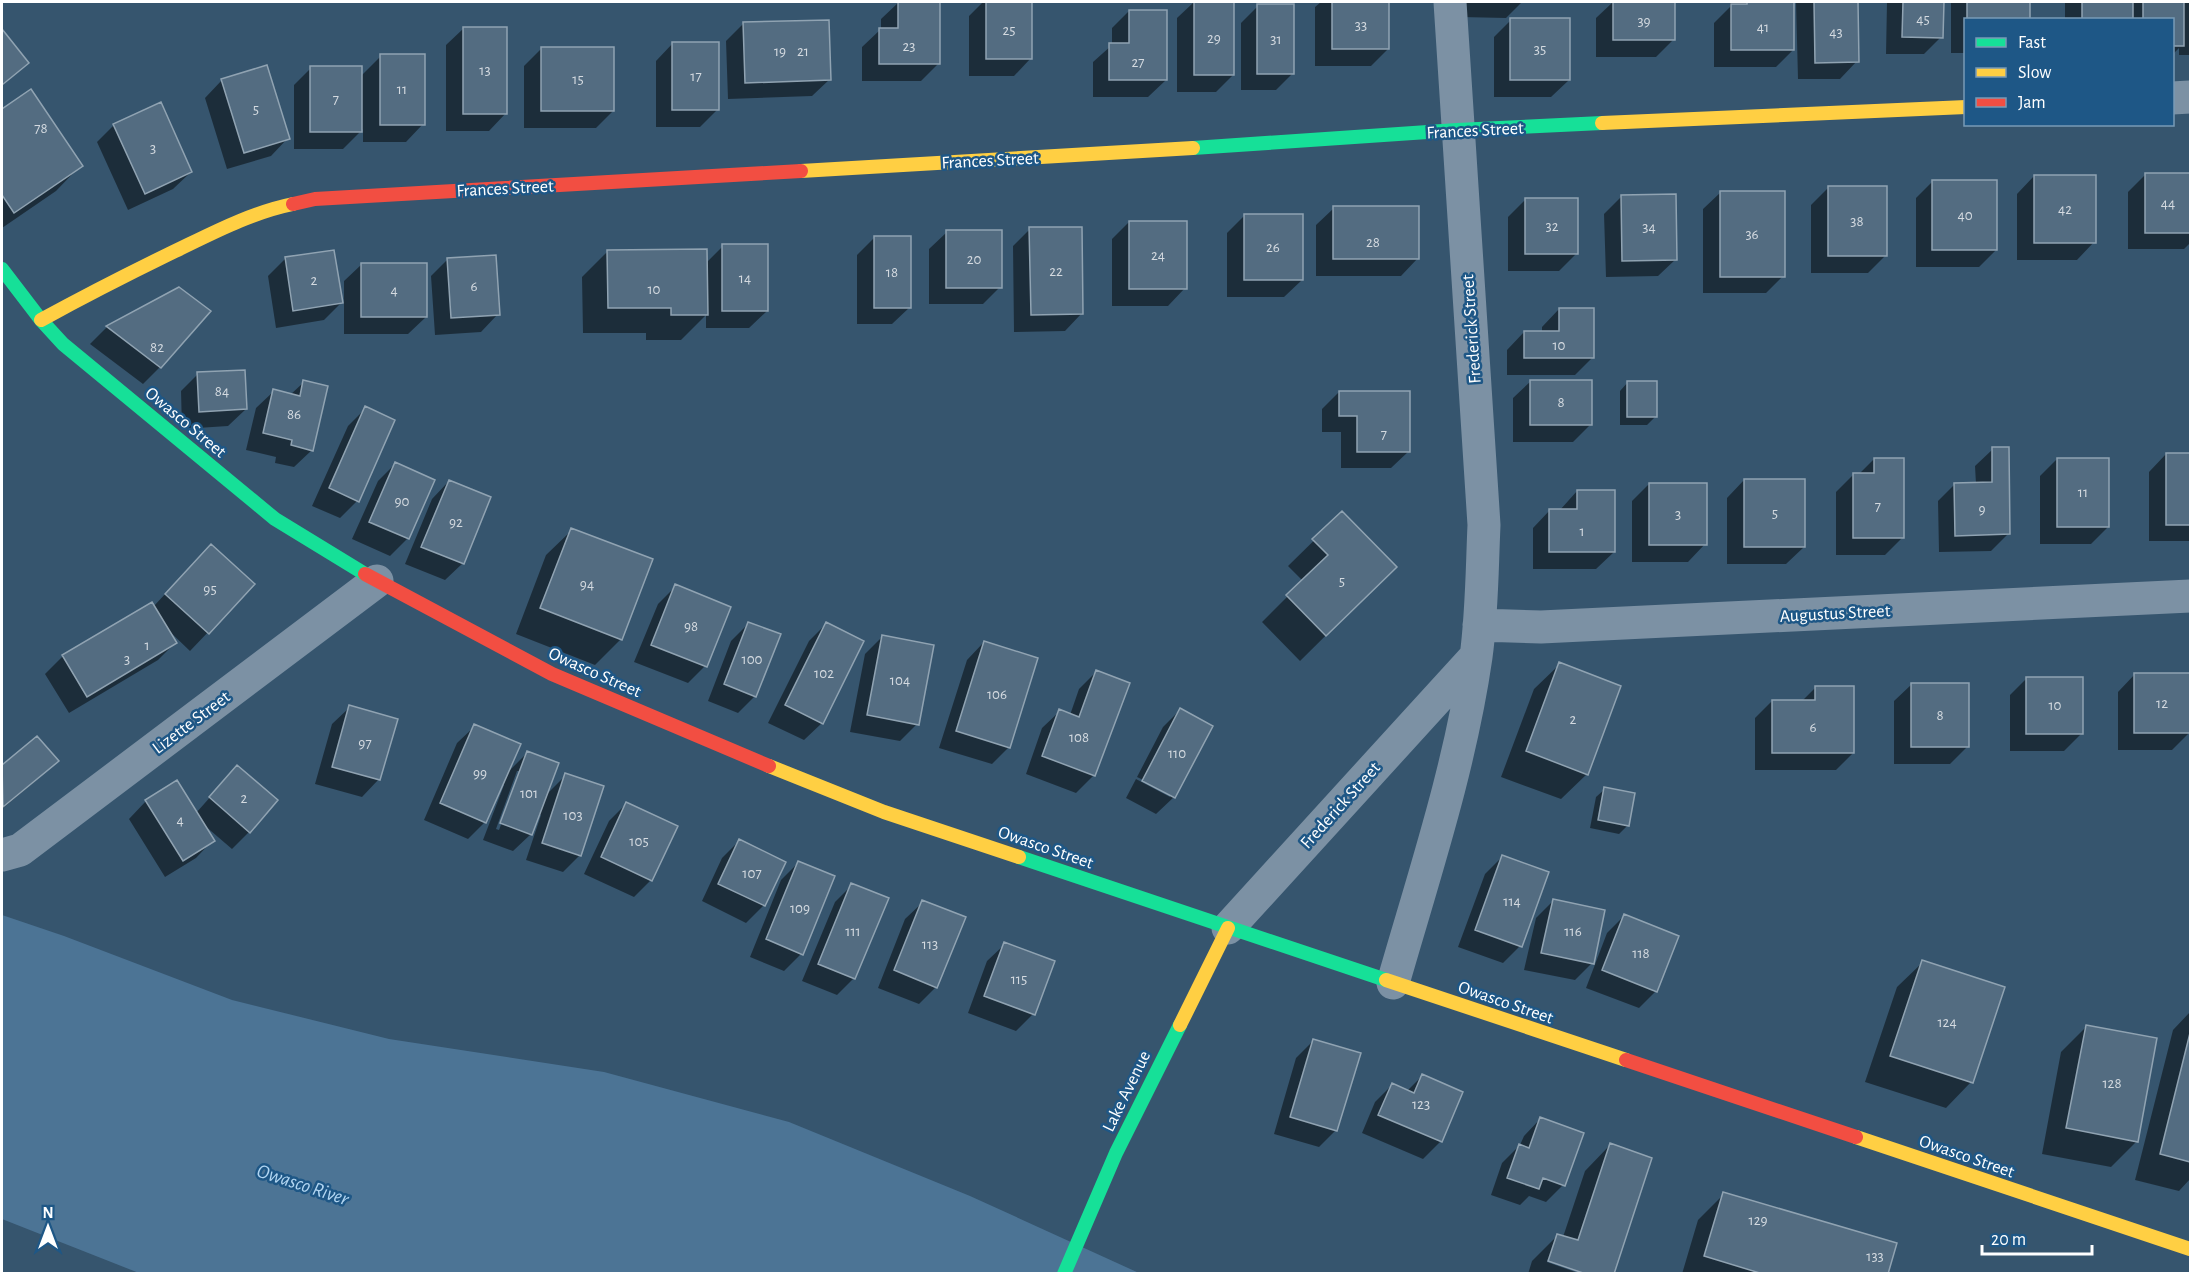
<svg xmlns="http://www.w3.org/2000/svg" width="2192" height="1275" font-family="'Alegreya Sans',sans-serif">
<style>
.water{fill:#4c7495}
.shadow{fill:#0007;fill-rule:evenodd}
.building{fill:#536c81;stroke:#90a3b2;stroke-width:1.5}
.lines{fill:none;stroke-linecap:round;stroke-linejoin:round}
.street{stroke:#7c91a4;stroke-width:33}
.fast{stroke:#16e098;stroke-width:14}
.slow{stroke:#ffcf43;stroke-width:14}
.jam{stroke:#f24e42;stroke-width:14}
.labels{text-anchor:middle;stroke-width:5;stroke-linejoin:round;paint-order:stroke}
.number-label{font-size:15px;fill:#d4dae0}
.street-label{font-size:18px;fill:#fff;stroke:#1e5786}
.water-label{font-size:20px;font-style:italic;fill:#b2d6f2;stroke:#1e5786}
</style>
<rect width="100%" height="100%" fill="#36556e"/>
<path class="water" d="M2,915L64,936L232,1000L389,1039L604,1072L789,1122L970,1196L1139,1273H139L2,1219Z"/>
<path class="shadow" d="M899,2H939V63L921,81H862V47L881,29V19Z
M983,2H1031V58L1014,76H969V16Z
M1194,2H1233V75L1216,92H1177V18Z
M1321,2H1388V49L1371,66H1315V7Z
M1460,2H1522L1506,18L1460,17Z
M1613,2H1674V39L1656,57H1596V18Z
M1730,2H1793V50L1776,67H1714V23L1730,7Z
M1796,2H1856L1857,61L1840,79H1798Z
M1887,2H1942L1941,37L1924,54H1886Z
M1951,2H2029V20H1966V53H1951Z
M2065,2H2190V55H2179V48L2172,55V20H2065Z
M1258,6L1293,73L1276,90H1241V23Z
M1129,11L1166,80L1148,97H1093V62L1112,45V28Z
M1511,20L1569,80L1551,97H1494V37Z
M743,24L830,79L812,96L728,99L726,41Z
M464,28L506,113L489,131H446V45Z
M2,32L27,63L2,86Z
M673,43L717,110L700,127H656V61Z
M542,48L613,111L596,128H524V66Z
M381,56L423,124L406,142H363V129L343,149H294V85L311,68L361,76Z
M222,80L288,138L271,156L227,169L205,98Z
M30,91L81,165L56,191L2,228V110Z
M114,125L191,172L173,189L128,210L97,142Z
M2146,174H2190V243L2184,249H2128V192Z
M2034,176L2094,242L2077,260H2017V194Z
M1933,181L1996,250L1979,267H1916V198Z
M1829,187L1885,256L1868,273H1811V205Z
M1721,192L1783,276L1766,293H1703V209Z
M1622,196L1676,259L1658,276L1606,277L1604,214Z
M1526,199L1577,253L1559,271H1508V217Z
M1334,208L1418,258L1401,276H1316V225Z
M1244,216L1302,280L1284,297H1227V233Z
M1129,222L1185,288L1168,306H1112V239Z
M1030,229L1082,313L1065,331L1014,332L1013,246Z
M947,232L1000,287L983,304H929V249Z
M874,238L910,307L892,324H857V255Z
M723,246L767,311L749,328H706V315L681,340H646V333H583L582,277L608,251L706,263Z
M285,259L341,303L324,320L276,328L268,276Z
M448,259L498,314L481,332L435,335L431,276Z
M362,264L426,317L408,334H344V281Z
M178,289L160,367L143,384L90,344L107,327Z
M1559,309L1592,358L1575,375H1507V350L1524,332H1542V327Z
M198,374L246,409L228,426L182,429L181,391Z
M1531,381L1590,425L1573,442H1513V398Z
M304,382L312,450L294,467L275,463L276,457L246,450L256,408L274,391L290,395Z
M1628,382L1656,416L1647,425H1620V391Z
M1339,392L1409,451L1391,468H1341V432H1322V409Z
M366,408L357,501L340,518L312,506L348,426Z
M1993,449L2008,534L1991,551L1939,552L1938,501L1955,484H1976L1975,466Z
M2166,454H2190V541H2149V472Z
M1874,459L1902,538L1885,555H1836V492L1854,474H1859Z
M2057,459L2108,527L2091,544H2040V476Z
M395,464L433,480L408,538L390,556L352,539L378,481Z
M1744,480L1804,547L1786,564H1727V498Z
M449,481L463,563L445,580L405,564L432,499Z
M1649,484L1705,544L1688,562H1632V501Z
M1577,491L1614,552L1596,569H1533V528L1550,510H1560Z
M1342,513L1395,567L1300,661L1262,622L1303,581L1288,566Z
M572,530L621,639L595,665L516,634L546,555Z
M194,563L253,585L190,651L168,630L175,643L158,660L69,713L45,674L63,656L151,604L153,607Z
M676,586L705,666L688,683L634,662L658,604Z
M749,623L755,696L738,713L708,701L731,641Z
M826,624L822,723L804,740L768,723L809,641Z
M882,637L917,724L900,741L850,732L865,654Z
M984,642L1009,747L992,764L939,748L967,660Z
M1560,664L1587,774L1561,799L1501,777L1534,689Z
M1096,672L1128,684L1093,776L1076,793L1026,774L1042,728L1060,711L1070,715L1079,689Z
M2135,674L2189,733L2172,750H2118V692Z
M2027,678L2081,734L2064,751H2010V695Z
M1912,684L1967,747L1950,764H1894V701Z
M1815,688L1853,753L1836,770H1755V718L1772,701H1802Z
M350,707L379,779L362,797L315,784L332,724Z
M1180,710L1174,797L1156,814L1126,798L1136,779L1170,797V793L1137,777L1163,727Z
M475,726L507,773L527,753L546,795L566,775L580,855L563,872L526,860L541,815L538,814L531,834L513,851L483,840L504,785L502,784L485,822L468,839L424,820L457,743ZM517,771H521L499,830L496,829Z
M37,738L56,761L39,778L2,809V767Z
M237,767L249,832L232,849L204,825L213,840L196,858L165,877L129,819L146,801L196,813Z
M1605,789L1628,825L1619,834L1590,828L1596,797Z
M626,804L651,880L634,897L584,874L609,821Z
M739,841L784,863L764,905L746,923L702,901L722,858Z
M1503,856L1520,946L1503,963L1458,947L1485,874Z
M798,863L801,954L784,971L750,957L781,880Z
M852,885L854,978L837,995L802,981L835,902Z
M1553,901L1592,963L1575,980L1524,970L1536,918Z
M923,902L936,987L919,1004L878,988L905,919Z
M1624,916L1656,991L1639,1008L1586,988L1607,933Z
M1005,944L1033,1014L1016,1031L968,1013L987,961Z
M1923,962L1971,1082L1946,1108L1865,1082L1897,987Z
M2190,1012V1179L2179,1191L2135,1180L2173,1030Z
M2087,1026L2136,1142L2111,1167L2042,1154L2061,1052Z
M1314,1040L1336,1130L1319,1147L1274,1134L1296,1058Z
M1422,1076L1441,1141L1423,1159L1362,1133L1375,1102L1392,1085L1407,1091Z
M1541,1118L1563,1185L1546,1202L1529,1196L1520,1205L1491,1195L1502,1163L1520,1145L1524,1136Z
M1610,1145L1591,1274L1548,1259L1547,1262L1581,1274H1528L1532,1261L1558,1235L1563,1237L1585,1171Z
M1724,1194L1886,1274H1682L1698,1220Z"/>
<path class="building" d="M898,2H940V64H879V28H898Z
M986,2H1032V59H986Z
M1194,2H1234V75H1194Z
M1332,2H1389V49H1332Z
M1613,2H1675V40H1613Z
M1747,2H1794V50H1731V4H1747Z
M1814,2H1858L1859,62L1815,63Z
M1903,2H1944L1943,38L1902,37Z
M1967,2H2030V20H1967Z
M2082,2H2133V20H2082Z
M2143,2H2184V46H2172V20H2143Z
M1257,4H1294V74H1257Z
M1129,10H1167V80H1109V43H1129Z
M1510,18H1570V80H1510Z
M829,20L831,80L745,83L743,22Z
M463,27H507V114H463Z
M2,29L29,63L2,85Z
M672,42H719V110H672Z
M541,47H614V111H541Z
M380,54H425V125H380Z
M267,65L290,139L244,153L221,79Z
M310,66H362V132H310Z
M31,89L83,166L14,213L2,195V109Z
M161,102L192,172L145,194L113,124Z
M2145,173H2190V233H2145Z
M2034,175H2096V243H2034Z
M1932,180H1997V250H1932Z
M1828,186H1887V256H1828Z
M1720,191H1785V277H1720Z
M1676,194L1677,260L1622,261L1621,195Z
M1525,198H1578V254H1525Z
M1333,206H1419V259H1333Z
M1244,214H1303V280H1244Z
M1129,221H1187V289H1129Z
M1029,227H1082L1083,314L1031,315Z
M946,230H1002V288H946Z
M874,236H911V308H874Z
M722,244H768V311H722Z
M707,249L708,315H671V308H608L607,250Z
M334,250L343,303L293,311L285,257Z
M496,255L500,315L451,318L447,258Z
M361,263H427V317H361Z
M179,287L211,311L161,368L106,326Z
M1559,308H1594V358H1524V331H1559Z
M245,370L247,409L199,412L197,372Z
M303,380L328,386L313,451L291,445L292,440L263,433L273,389L300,396Z
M1530,380H1592V425H1530Z
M1627,381H1657V417H1627Z
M1339,391H1410V452H1357V416H1339Z
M365,406L395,420L359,502L329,488Z
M1992,447H2009L2010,534L1955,536L1954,483L1992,482Z
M2166,453H2190V525H2166Z
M1874,458H1904V538H1853V473H1874Z
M2057,458H2109V527H2057Z
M395,462L435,480L409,539L369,522Z
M1744,479H1805V547H1744Z
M449,480L491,497L464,564L421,547Z
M1649,483H1707V545H1649Z
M1577,490H1615V552H1549V509H1577Z
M1342,511L1397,567L1326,636L1286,595L1328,555L1312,539Z
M571,528L653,559L622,640L540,608Z
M211,544L255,584L209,634L165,594Z
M675,584L731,607L707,667L651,645Z
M152,602L177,643L87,697L62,655Z
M748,622L781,634L756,697L724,684Z
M826,622L864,641L823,724L785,705Z
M882,635L934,645L919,725L867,715Z
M984,641L1038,658L1010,748L956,731Z
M1559,662L1621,686L1588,775L1526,751Z
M1096,670L1130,683L1095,776L1042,756L1059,709L1079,717Z
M2134,673H2190V733H2134Z
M2026,677H2083V734H2026Z
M1911,683H1969V747H1911Z
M1815,686H1854V753H1772V700H1815Z
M349,705L398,719L380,780L332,767Z
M1180,708L1213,726L1175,798L1142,781Z
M474,724L521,744L486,823L440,803Z
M37,736L59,761L3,807L2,765Z
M527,751L559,763L532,835L500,823Z
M237,765L278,800L250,833L209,797Z
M565,773L604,786L581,856L542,843Z
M177,780L215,841L183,861L145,800Z
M1604,787L1635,793L1629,826L1598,820Z
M626,802L678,826L652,881L601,857Z
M739,839L786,862L765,906L718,884Z
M1502,855L1549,872L1522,947L1475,930Z
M798,861L835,876L803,955L766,939Z
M851,883L889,898L855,979L818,964Z
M1553,899L1605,910L1594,964L1541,953Z
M922,900L966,917L937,988L894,970Z
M1624,914L1679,936L1657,992L1602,970Z
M1004,942L1055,961L1035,1015L984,996Z
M1922,960L2005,987L1973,1083L1890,1056Z
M2086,1025L2157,1038L2138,1142L2066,1128Z
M2190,1033V1162L2160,1154Z
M1313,1039L1361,1053L1337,1131L1290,1117Z
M1422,1074L1463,1092L1442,1142L1378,1115L1392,1083L1414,1093Z
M1540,1117L1584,1133L1565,1186L1543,1178L1539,1189L1507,1178L1519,1144L1529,1148Z
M1610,1143L1652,1158L1614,1274H1586L1548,1261L1557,1234L1578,1240Z
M1723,1192L1897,1243L1888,1274H1763L1704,1256Z"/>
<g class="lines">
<path class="street" d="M2172,98L2190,97
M1479,625L1541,627L2190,596
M2,855L20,850L377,581
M1228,928L1476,656
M1393,983C1424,875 1460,768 1476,657C1482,614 1482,569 1484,525L1450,2"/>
<path class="fast" d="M1193,148L1457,130L1602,123
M2,269L41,320L63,344L275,519L365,574
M1019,857L1386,980
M1064,1274L1116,1153L1180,1025"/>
<path class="slow" d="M1602,123L1966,107
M801,171L1193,148
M41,320C83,297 126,275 169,254C209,235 249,213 293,204
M769,766L884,812L1019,857
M1386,980L1626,1060
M1180,1025L1228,928
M1856,1137L2190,1249"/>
<path class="jam" d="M293,204L315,199L801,171
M365,574L552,674L769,766
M1626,1060L1856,1137"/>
</g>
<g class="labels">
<g class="number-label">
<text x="1923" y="24">45</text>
<text x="1644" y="26">39</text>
<text x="1361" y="30">33</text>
<text x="1763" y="32">41</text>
<text x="1009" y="35">25</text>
<text x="1836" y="37">43</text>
<text x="1214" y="43">29</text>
<text x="1276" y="44">31</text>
<text x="909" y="51">23</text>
<text x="1540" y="54">35</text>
<text x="780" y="56">19</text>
<text x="803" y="56">21</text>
<text x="1138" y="67">27</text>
<text x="485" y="75">13</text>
<text x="696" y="81">17</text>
<text x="578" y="84">15</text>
<text x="402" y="94">11</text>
<text x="336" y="104">7</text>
<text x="256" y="114">5</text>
<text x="41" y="133">78</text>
<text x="153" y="153">3</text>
<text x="2168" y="208">44</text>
<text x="2065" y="214">42</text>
<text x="1965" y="220">40</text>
<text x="1857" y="226">38</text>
<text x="1552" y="231">32</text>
<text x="1649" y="232">34</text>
<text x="1752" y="239">36</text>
<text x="1373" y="247">28</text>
<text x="1273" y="252">26</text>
<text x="1158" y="260">24</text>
<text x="974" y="264">20</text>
<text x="1056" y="276">22</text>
<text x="892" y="277">18</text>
<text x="745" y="283">14</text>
<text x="314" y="285">2</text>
<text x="474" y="291">6</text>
<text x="654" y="294">10</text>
<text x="394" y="295">4</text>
<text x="1559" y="350">10</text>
<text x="157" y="352">82</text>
<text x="222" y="396">84</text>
<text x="1561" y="407">8</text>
<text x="294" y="419">86</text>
<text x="1384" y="439">7</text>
<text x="2083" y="497">11</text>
<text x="402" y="506">90</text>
<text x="1878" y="511">7</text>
<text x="1982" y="514">9</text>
<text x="1775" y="518">5</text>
<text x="1678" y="519">3</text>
<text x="456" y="527">92</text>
<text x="1582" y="536">1</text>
<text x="1342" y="586">5</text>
<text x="587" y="589">94</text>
<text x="210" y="594">95</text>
<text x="691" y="631">98</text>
<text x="147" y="650">1</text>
<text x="127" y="664">3</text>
<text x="752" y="664">100</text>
<text x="824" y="678">102</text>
<text x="900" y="685">104</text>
<text x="997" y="699">106</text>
<text x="2162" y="708">12</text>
<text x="2055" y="710">10</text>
<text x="1940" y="720">8</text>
<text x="1573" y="724">2</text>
<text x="1813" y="732">6</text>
<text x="1079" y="742">108</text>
<text x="365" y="748">97</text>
<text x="1177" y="758">110</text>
<text x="480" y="778">99</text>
<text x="529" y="798">101</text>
<text x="244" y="803">2</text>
<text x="573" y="820">103</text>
<text x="180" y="825">4</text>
<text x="639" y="846">105</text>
<text x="752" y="878">107</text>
<text x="1512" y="906">114</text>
<text x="800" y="913">109</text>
<text x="853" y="936">111</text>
<text x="1573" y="936">116</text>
<text x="930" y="949">113</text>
<text x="1641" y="958">118</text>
<text x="1019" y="984">115</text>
<text x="1947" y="1027">124</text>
<text x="2112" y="1088">128</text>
<text x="1421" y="1109">123</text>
<text x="1758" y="1225">129</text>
<text x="1875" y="1261">133</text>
</g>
<g class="street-label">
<text transform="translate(1475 130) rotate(-3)" y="6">Frances Street</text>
<text transform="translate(990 160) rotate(-3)" y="6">Frances Street</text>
<text transform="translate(505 188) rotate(-3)" y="6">Frances Street</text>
<text transform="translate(1471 329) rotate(-94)" y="6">Frederick Street</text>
<text transform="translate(186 422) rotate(40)" y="6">Owasco Street</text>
<text transform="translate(1835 613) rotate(-3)" y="6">Augustus Street</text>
<text transform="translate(595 672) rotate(24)" y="6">Owasco Street</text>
<text transform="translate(191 722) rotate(-37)" y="6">Lizette Street</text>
<text transform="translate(1340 805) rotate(-48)" y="6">Frederick Street</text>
<text transform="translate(1046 847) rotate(19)" y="6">Owasco Street</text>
<text transform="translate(1506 1002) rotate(19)" y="6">Owasco Street</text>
<text transform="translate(1126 1091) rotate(-64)" y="6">Lake Avenue</text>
<text transform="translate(1967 1156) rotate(19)" y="6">Owasco Street</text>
</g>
<g class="water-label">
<text transform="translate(303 1184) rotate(18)" y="7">Owasco River</text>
</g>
</g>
<rect width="2192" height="1275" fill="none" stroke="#ffffff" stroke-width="6"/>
<rect x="1964" y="18" width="210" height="108" fill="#1e5786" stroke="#789ab6" stroke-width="1.5"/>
<rect x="1976" y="38" width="30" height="9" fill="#16e098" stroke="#789ab6" stroke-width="1.5"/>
<text x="2018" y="48" font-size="18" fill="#ffffff">Fast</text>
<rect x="1976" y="68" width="30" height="9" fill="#ffcf43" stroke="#789ab6" stroke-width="1.5"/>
<text x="2018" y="78" font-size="18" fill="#ffffff">Slow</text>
<rect x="1976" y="98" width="30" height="9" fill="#f24e42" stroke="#789ab6" stroke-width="1.5"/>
<text x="2018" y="108" font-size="18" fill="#ffffff">Jam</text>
<g transform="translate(48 1227)" stroke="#1e5786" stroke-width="4.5" paint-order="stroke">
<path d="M0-4.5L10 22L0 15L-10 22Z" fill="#ffffff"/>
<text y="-9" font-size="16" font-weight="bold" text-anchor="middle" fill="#ffffff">N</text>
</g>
<path d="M1982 1245v9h110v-9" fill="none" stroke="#ffffff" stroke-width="3"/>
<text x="1991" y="1245" font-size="18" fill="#ffffff" stroke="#1e5786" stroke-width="4.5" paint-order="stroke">20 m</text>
</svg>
